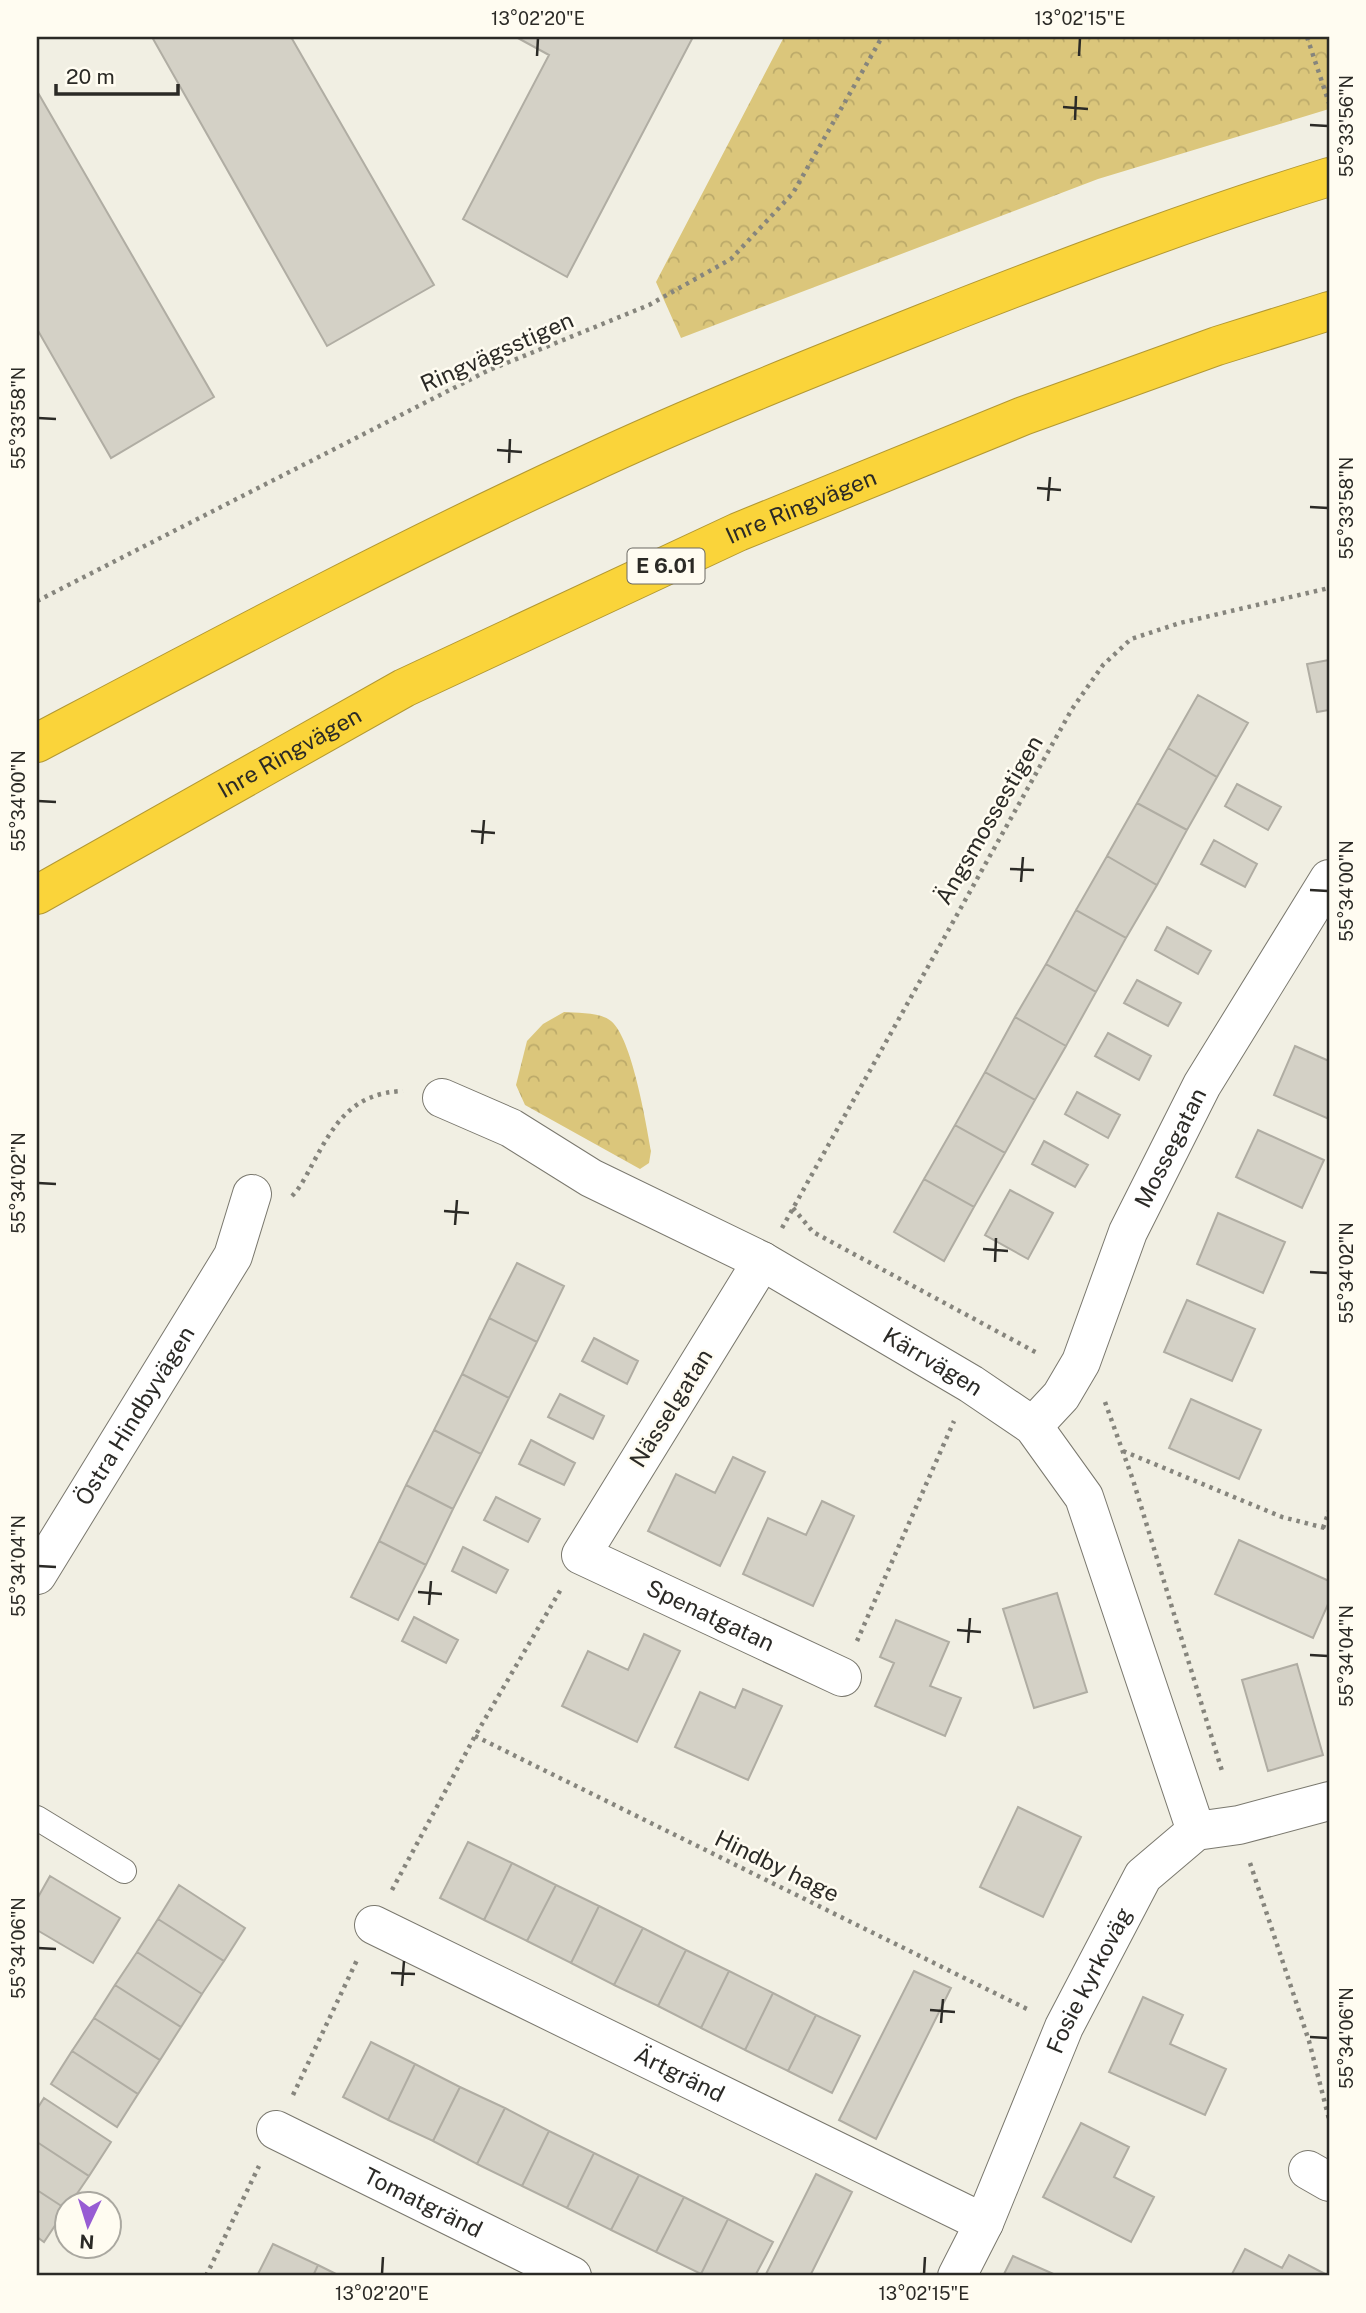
<svg xmlns="http://www.w3.org/2000/svg" width="1366" height="2313" font-family="'Public Sans',sans-serif">
<style>
.park{fill:url(#park-crowns)}
.building{fill:#d4d1c6;stroke:#b0ada3;stroke-width:2}
.lines{fill:none;stroke-linecap:round;stroke-linejoin:round}
.service-casing{stroke:#7a786e;stroke-width:26}
.minor-casing{stroke:#7a786e;stroke-width:40}
.motorway-casing{stroke:#b29833;stroke-width:40}
.path{stroke:#86857d;stroke-width:4.5;stroke-dasharray:3.5 5;stroke-linecap:butt}
.service{stroke:#fff;stroke-width:24}
.minor{stroke:#fff;stroke-width:38}
.motorway{stroke:#fad43a;stroke-width:38}
.ticks{fill:none;stroke:#2b2a26;stroke-width:2.5}
.labels{text-anchor:middle;stroke-width:5;stroke-linejoin:round;paint-order:stroke}
.shield{fill:#fffcf1;stroke:#6b6963;stroke-width:2}
.shield-label{font-size:21px;font-weight:bold;fill:#2b2a26}
.street-label{font-size:23px;fill:#2b2a26;stroke:#fffcf1}
.neatline{fill:none;stroke:#2b2a26;stroke-width:2.5}
.ticks-label{font-size:18px;text-anchor:middle;fill:#2b2a26}
</style>
<defs>
<pattern id="park-crowns" width="20" height="18" patternUnits="userSpaceOnUse" patternTransform="scale(1.75)"><rect width="20" height="18" fill="#dbc67b"/><path d="M2 6a3 3 0 1 1 6 0M12 15a3 3 0 1 1 6 0" fill="none" stroke="#bcaa6a"/></pattern>
</defs>
<rect width="100%" height="100%" fill="#f1efe3"/>
<path class="park" d="M784,37H1329V109L1098,179L681,338L656,282Z
M564,1012C577,1013 600,1012 611,1021C632,1038 646,1123 651,1151L649,1163L640,1169L525,1105L516,1085L527,1041L543,1024Z"/>
<path class="building" d="M152,37H291L434,285L327,346Z
M516,37H693L567,277L463,219L549,55Z
M37,91L214,397L111,458L37,329Z
M1329,660V710L1317,712L1307,664Z
M1198,695L1248,723L1217,777L1168,748Z
M1168,748L1217,777L1187,830L1137,803Z
M1237,784L1281,807L1268,830L1225,806Z
M1137,803L1187,830L1157,885L1107,856Z
M1214,840L1257,864L1245,887L1201,864Z
M1107,856L1157,885L1126,938L1076,910Z
M1076,910L1126,938L1096,992L1046,964Z
M1167,927L1211,951L1198,974L1155,950Z
M1046,964L1096,992L1066,1046L1015,1017Z
M1137,980L1181,1003L1168,1026L1124,1003Z
M1015,1017L1066,1046L1035,1100L985,1072Z
M1108,1033L1151,1056L1139,1080L1095,1056Z
M1295,1046L1329,1061V1119L1274,1095Z
M985,1072L1035,1100L1005,1153L955,1125Z
M1077,1092L1120,1115L1108,1138L1065,1114Z
M955,1125L1005,1153L974,1207L924,1179Z
M1258,1130L1324,1160L1302,1208L1236,1177Z
M1044,1141L1088,1165L1075,1187L1032,1164Z
M924,1179L974,1207L944,1261L894,1232Z
M1010,1190L1053,1213L1028,1259L985,1235Z
M1218,1213L1285,1242L1263,1293L1197,1264Z
M517,1263L564,1286L537,1342L489,1318Z
M1187,1300L1255,1329L1232,1381L1164,1352Z
M489,1318L537,1342L509,1398L462,1374Z
M594,1338L638,1361L627,1384L582,1361Z
M462,1374L509,1398L481,1454L434,1430Z
M560,1394L604,1416L593,1439L548,1417Z
M1191,1399L1261,1430L1239,1479L1169,1448Z
M434,1430L481,1454L453,1509L406,1485Z
M531,1440L575,1463L564,1485L519,1464Z
M733,1457L765,1472L720,1566L648,1531L676,1474L715,1493Z
M406,1485L453,1509L426,1565L379,1541Z
M496,1497L540,1519L528,1542L484,1520Z
M822,1501L854,1516L813,1606L743,1574L768,1518L806,1535Z
M1239,1540L1329,1581V1602L1313,1638L1215,1594Z
M379,1541L426,1565L398,1620L351,1597Z
M463,1547L508,1570L496,1593L452,1571Z
M1057,1593L1087,1692L1034,1708L1003,1609Z
M414,1617L458,1640L446,1663L402,1641Z
M896,1620L949,1642L930,1686L961,1698L945,1736L875,1706L894,1663L880,1657Z
M644,1634L680,1651L637,1742L562,1706L588,1651L628,1670Z
M1297,1664L1323,1755L1268,1771L1242,1680Z
M743,1689L782,1706L748,1780L675,1747L700,1692L735,1708Z
M1018,1807L1081,1837L1043,1917L980,1887Z
M468,1842L512,1863L484,1920L440,1898Z
M512,1863L556,1885L527,1941L484,1920Z
M50,1876L120,1918L93,1963L37,1930V1899Z
M179,1885L245,1928L224,1961L158,1919Z
M556,1885L599,1906L571,1963L527,1941Z
M599,1906L643,1928L614,1985L571,1963Z
M158,1919L224,1961L202,1994L137,1952Z
M643,1928L686,1950L658,2006L614,1985Z
M686,1950L729,1971L701,2028L658,2006Z
M137,1952L202,1994L181,2027L115,1985Z
M729,1971L773,1993L745,2050L701,2028Z
M914,1971L951,1988L876,2139L839,2120Z
M115,1985L181,2027L160,2060L94,2018Z
M773,1993L816,2015L788,2071L745,2050Z
M1143,1997L1183,2015L1170,2044L1226,2069L1205,2115L1109,2072Z
M816,2015L860,2036L832,2093L788,2071Z
M94,2018L160,2060L138,2094L72,2051Z
M371,2042L415,2064L388,2120L343,2097Z
M72,2051L138,2094L117,2127L51,2084Z
M415,2064L460,2087L433,2141L388,2120Z
M460,2087L505,2108L477,2164L433,2141Z
M44,2098L111,2142L89,2176L37,2142V2109Z
M505,2108L549,2131L522,2186L477,2164Z
M1081,2123L1129,2147L1114,2177L1154,2197L1131,2242L1043,2197Z
M549,2131L594,2153L567,2208L522,2186Z
M37,2142L89,2176L70,2204H66V2209L37,2190Z
M594,2153L639,2175L611,2230L567,2208Z
M816,2174L852,2192L810,2276H765Z
M639,2175L684,2197L656,2252L611,2230Z
M37,2190L66,2209L44,2242L37,2237Z
M684,2197L728,2219L701,2274L656,2252Z
M728,2219L773,2242L755,2276L701,2274Z
M273,2244L318,2265L313,2276H257Z
M1245,2249L1282,2268L1289,2255L1329,2276H1231Z
M1013,2256L1058,2276H1003Z
M318,2265L340,2276H313Z"/>
<g class="lines">
<g class="service-casing">
<path id="service" d="M37,1818L124,1871"/>
</g>
<g class="minor-casing">
<g id="minor">
<path id="s1" d="M442,1098L511,1128L591,1178L762,1261L971,1384L1033,1426L1084,1497L1196,1831"/>
<path id="s2" d="M762,1261L581,1555L842,1677"/>
<path id="s3" d="M1033,1426L1061,1396L1081,1362L1128,1232L1202,1085L1329,879"/>
<path id="s4" d="M37,1575L233,1256L252,1194"/>
<path id="s5" d="M374,1925L984,2223"/>
<path id="s6" d="M276,2130L572,2276"/>
<path d="M1308,2170L1329,2182"/>
<path id="s7" d="M957,2276L984,2223L1064,2027L1143,1876L1196,1831L1239,1825L1329,1801"/>
</g>
</g>
<g class="motorway-casing">
<g id="motorway">
<path d="M37,743C217,648 397,552 582,467C706,409 834,359 962,308C1083,261 1205,215 1329,177"/>
<path id="s8" d="M37,895L404,688L738,532L1023,416L1217,346L1329,311"/>
</g>
</g>
<path class="path" d="M1307,37L1329,103
M37,601L487,371L649,305L731,259L793,193L882,37
M292,1196C301,1187 307,1174 313,1163C335,1122 353,1093 403,1091
M793,1208L813,1232L1039,1354
M782,1228L1072,709L1103,665L1131,639L1180,623L1329,588
M1105,1402L1133,1480L1222,1771
M1123,1451L1282,1517L1329,1529
M1323,1528L1329,1511
M857,1641L954,1421
M475,1736L1029,2010
M1250,1863L1309,2041L1329,2119
M392,1890L475,1736L561,1589
M293,2095L357,1960
M206,2276L259,2166"/>
<use href="#service" class="service"/>
<use href="#minor" class="minor"/>
<use href="#motorway" class="motorway"/>
</g>
<path class="ticks" d="M537,56L538,38M1079,56L1080,38M1063,107L1088,109M1075,120L1076,96M1310,125L1328,126M38,418L56,419M497,450L522,452M509,463L510,439M1037,488L1061,490M1048,501L1050,477M1310,507L1328,508M38,801L56,802M471,831L495,833M482,844L484,820M1010,869L1034,870M1021,882L1023,857M1310,890L1328,891M38,1183L56,1184M444,1211L469,1213M455,1225L457,1200M983,1249L1008,1251M995,1262L996,1238M1310,1272L1328,1273M38,1566L56,1567M418,1592L442,1594M429,1605L431,1581M957,1630L981,1632M968,1643L970,1618M1310,1655L1328,1656M38,1948L56,1949M391,1973L415,1974M402,1986L404,1961M930,2010L955,2012M941,2023L943,1999M1310,2037L1328,2038M382,2274L383,2257M924,2274L925,2257"/>
<g class="labels">
<rect class="shield" x="627.5" y="548.5" width="77" height="35" rx="5"/>
<g class="shield-label">
<text x="666" y="573">E 6.01</text>
</g>
<g class="street-label">
<text transform="translate(497 352) rotate(-24)" y="8">Ringvägsstigen</text>
<text dy="8" stroke="none"><textPath href="#s8" startOffset="858">Inre Ringvägen</textPath></text>
<text dy="8" stroke="none"><textPath href="#s8" startOffset="290">Inre Ringvägen</textPath></text>
<text transform="translate(989 820) rotate(-60)" y="8">Ängsmossestigen</text>
<text dy="8" stroke="none"><textPath href="#s3" startOffset="313">Mossegatan</textPath></text>
<text dy="8" stroke="none"><textPath href="#s1" startOffset="558">Kärrvägen</textPath></text>
<text transform="translate(671 1408) rotate(-58)" y="8">Nässelgatan</text>
<text dy="8" stroke="none"><textPath href="#s4" startOffset="187">Östra Hindbyvägen</textPath></text>
<text dy="8" stroke="none"><textPath href="#s2" startOffset="488">Spenatgatan</textPath></text>
<text transform="translate(777 1866) rotate(26)" y="8">Hindby hage</text>
<text dy="8" stroke="none"><textPath href="#s7" startOffset="324">Fosie kyrkoväg</textPath></text>
<text dy="8" stroke="none"><textPath href="#s5" startOffset="340">Ärtgränd</textPath></text>
<text dy="8" stroke="none"><textPath href="#s6" startOffset="164">Tomatgränd</textPath></text>
</g>
</g>
<rect width="1366" height="2313" fill="none" stroke="#fffcf1" stroke-width="77"/>
<g transform="translate(88 2225) rotate(184)"><circle r="33" fill="#fffcf1" stroke="#aaa8a0" stroke-width="2"/>
<path d="M0-5L12 26L0 18L-12 26Z" fill="#975cd3"/>
<text y="-10" font-size="19" font-weight="bold" text-anchor="middle" fill="#2b2a26">N</text>
</g>
<path d="M56 84v10h122v-10" fill="none" stroke="#2b2a26" stroke-width="3.5"/>
<text x="66" y="84" font-size="21" fill="#2b2a26" stroke="#fffcf1" stroke-width="5" paint-order="stroke">20 m</text>
<rect x="38" y="38" width="1290" height="2236" class="neatline"/>
<g class="ticks-label">
<text x="538" y="25">13°02'20"E</text>
<text x="1080" y="25">13°02'15"E</text>
<text transform="translate(1347 126) rotate(-90)" y="6">55°33'56"N</text>
<text transform="translate(19 418) rotate(-90)" y="6">55°33'58"N</text>
<text transform="translate(1347 508) rotate(-90)" y="6">55°33'58"N</text>
<text transform="translate(19 801) rotate(-90)" y="6">55°34'00"N</text>
<text transform="translate(1347 891) rotate(-90)" y="6">55°34'00"N</text>
<text transform="translate(19 1183) rotate(-90)" y="6">55°34'02"N</text>
<text transform="translate(1347 1273) rotate(-90)" y="6">55°34'02"N</text>
<text transform="translate(19 1566) rotate(-90)" y="6">55°34'04"N</text>
<text transform="translate(1347 1656) rotate(-90)" y="6">55°34'04"N</text>
<text transform="translate(19 1948) rotate(-90)" y="6">55°34'06"N</text>
<text transform="translate(1347 2038) rotate(-90)" y="6">55°34'06"N</text>
<text x="382" y="2300">13°02'20"E</text>
<text x="924" y="2300">13°02'15"E</text>
</g>
</svg>
